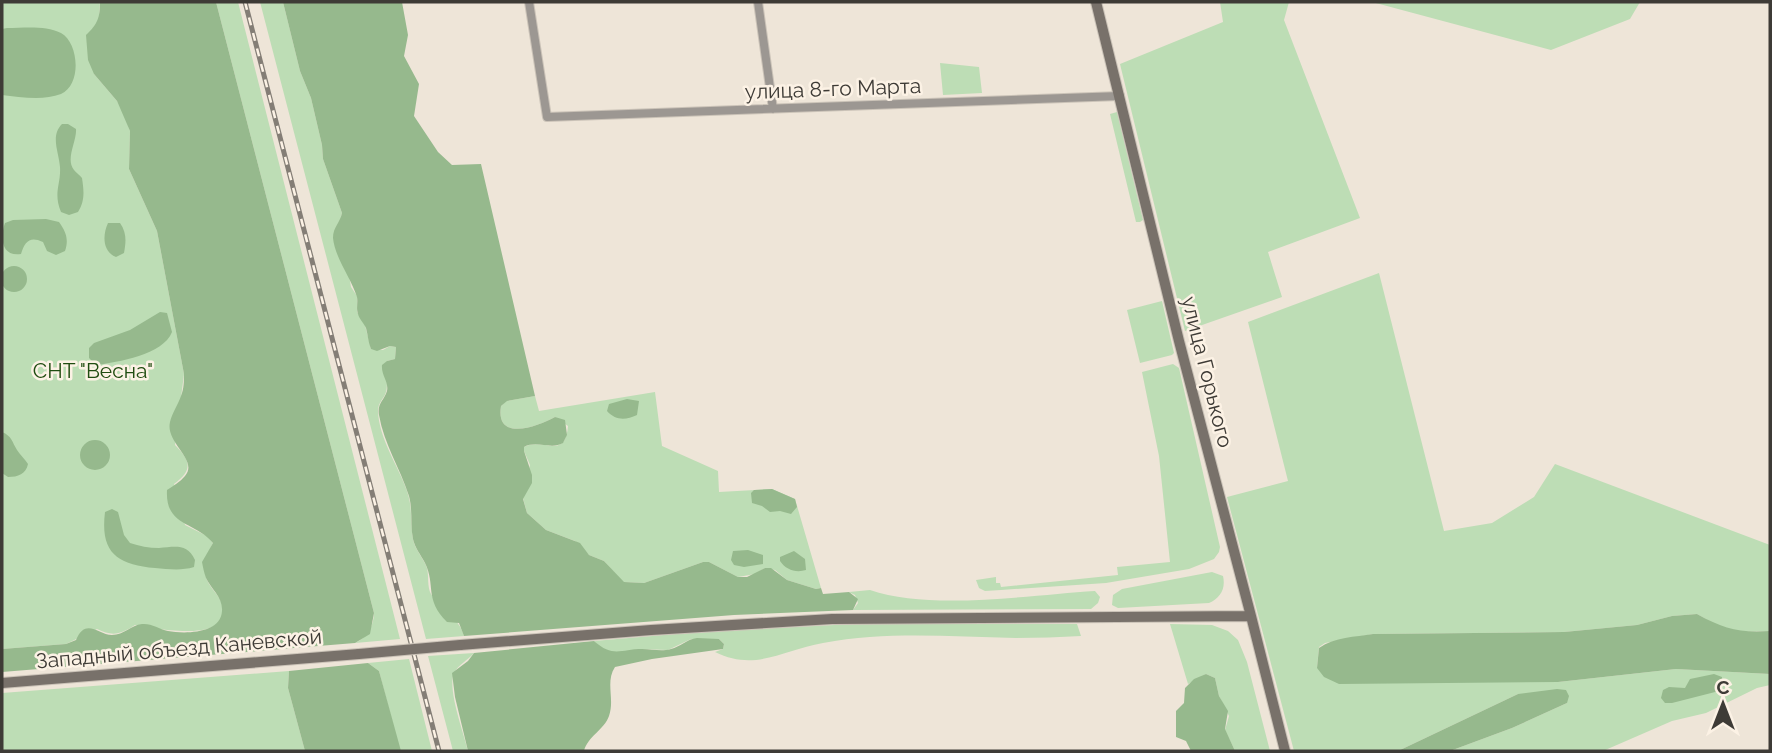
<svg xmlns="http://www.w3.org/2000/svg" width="1772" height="753" font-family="Raleway,sans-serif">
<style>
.green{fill:#bdddb5}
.forest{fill:#96b98d}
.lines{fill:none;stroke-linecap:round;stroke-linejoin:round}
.street-casing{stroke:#cbc3b8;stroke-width:10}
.secondary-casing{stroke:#cbc3b8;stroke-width:12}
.street{stroke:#9c9792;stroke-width:8}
.secondary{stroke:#78716a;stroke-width:10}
.rail-casing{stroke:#847e76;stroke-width:5}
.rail{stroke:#fcf2e5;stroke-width:2.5;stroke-dasharray:8;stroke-linecap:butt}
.secondary-bridge-casing{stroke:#cbc3b8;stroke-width:12;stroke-linecap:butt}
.secondary-bridge{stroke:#78716a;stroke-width:10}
.labels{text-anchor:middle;stroke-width:5;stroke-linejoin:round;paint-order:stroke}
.street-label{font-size:21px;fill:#3e3b36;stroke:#fcf2e5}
.park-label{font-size:21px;fill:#204d11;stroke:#fcf2e5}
</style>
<rect width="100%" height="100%" fill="#eee5d8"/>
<path class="green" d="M2,2H100L99,20L96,26L94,74L117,101L125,116L130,131L129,169L157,231L184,374L175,445C191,461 193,470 174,484L185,525L207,536L213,543C208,552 203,571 207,580C211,589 219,595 222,604C233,645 153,628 135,625C121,634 113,637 97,629L66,644L2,649Z
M216,2H238L400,639L355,643C367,638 374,625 374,613Z
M260,2H283L300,71L311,98L322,145L323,159L342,213L340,221L344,266L349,275L351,287L357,296V312L365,325L371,349L383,350L390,346L396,347L395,359L387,361C386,368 388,388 386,392C384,399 378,402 378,411C379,439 398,465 407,491C413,508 410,523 413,539C415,550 423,557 427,568C429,576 427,587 431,594C440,609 459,617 464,636L426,639Z
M1220,2H1289L1284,20L1360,218L1268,252L1282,297L1185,331L1120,64L1223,22Z
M1372,2H1640L1630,19L1551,50Z
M940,63L979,67L982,93L943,95Z
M1117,112L1143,220L1140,222H1136L1110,114Z
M1379,273L1444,531L1492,523L1534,497L1555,464L1770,545V631L1737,632L1718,626L1697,614L1672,616L1637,625L1564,632L1373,634L1325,643L1319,647L1317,668L1558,682L1676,669L1770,674V685L1757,688L1706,713L1672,721L1603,751H1450L1512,728L1567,703L1518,694L1398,751H1294L1227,497L1288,481L1248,322Z
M1162,301L1174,353L1172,355L1140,363L1127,310Z
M1173,364L1179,368L1220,547L1219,552L1214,559L1189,569L1106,583L1001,590L985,591L979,588L976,580L996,577V583H1000L1001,587L1118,575L1117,567L1170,562L1159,456L1142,372Z
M655,392L662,446L718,471L719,492L772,489L795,499L821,588L816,589L787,580L775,570L765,568L755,574L738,577L709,562H703L644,583L623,582L604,561L589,555L575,541L546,530L527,513L523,498L530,465L524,451V447C543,437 565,461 568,426L555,417C537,427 495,442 501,406L506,401L535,396L539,411Z
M1212,572L1223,576C1226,589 1220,598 1209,603L1118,608L1112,605L1113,595L1122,589Z
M870,590C930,611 1030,595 1095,591L1100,597L1098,603L1091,609L853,610L858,603L855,595L849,592Z
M854,624H1077L1081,636C1060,637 1038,638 1016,638C951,637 888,631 823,643C783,650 755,672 715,652L723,649L724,644L719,639H691L668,650L638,649L627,652H611L602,649L594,641L699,632Z
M1170,624L1212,625L1228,631L1238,640L1247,662L1270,751H1235L1225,730L1229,716L1219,696L1215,678L1206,674L1188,684Z
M474,653C468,660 458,665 454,673C447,689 464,733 468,751H453L428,656Z
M409,659L432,751H400L379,671L368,663Z
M289,671L288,688L305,751H2V693Z"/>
<path class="forest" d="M100,2H216L374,613L370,634L355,643L2,672V649L66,644L76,640C86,617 98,635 112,635C124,635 131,625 142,624C151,623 159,629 168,631C184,634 221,634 222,611C223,597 211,589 206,578C204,573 203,567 202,562L213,543C195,521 165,527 167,490C173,486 180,482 185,476C199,460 165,443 170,422C172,413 178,405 181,396C184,389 184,381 184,374L157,231L129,169L130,131L117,101L94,74L88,60L86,35C98,24 100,17 100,2Z
M283,2H402L408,35L404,56L419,84L414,116L438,152L452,165L481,164L535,396L507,401L501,406C495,442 537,427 555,417L565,420L567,435L563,443C551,450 537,440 524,447V451L532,475V483L523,499L527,513L546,530L580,543L589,555L604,561L624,582L644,583L703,562H709L738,577H747L765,568H771L787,580L816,589L821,588L823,594L849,592L858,599L853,610L734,615L464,636L459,623L447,622C424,599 436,585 425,563C421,555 415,548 413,539C410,525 413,511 409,496C400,468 384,444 379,415C377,403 384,401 387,391C389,382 381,375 382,365L387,361L395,359L396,347L390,346L377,351L371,349C368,342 368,335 366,328C364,323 359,319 358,314C356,308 358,303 357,297C351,278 335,258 333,238C333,227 340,223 342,213L323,159L322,145L311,98L300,71Z
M7,28C24,28 45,25 61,33C79,43 82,85 61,94C43,101 20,97 2,95V29Z
M62,124H68L76,129C77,141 65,159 74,170C76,173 80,175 82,178C84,191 85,201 78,212L69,215L61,212C53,192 61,185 60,167C59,152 50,136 62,124Z
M46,219L59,222C66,232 69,239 65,251L56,255L47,251L43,242C30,236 25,241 21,254C1,257 0,237 5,223L13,220Z
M108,223H120C127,233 126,242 124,253L116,257C103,252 102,236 108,223Z
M1 279a13 13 0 1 1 26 0a13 13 0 1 1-26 0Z
M160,312L167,313L172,332C163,355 118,362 96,365L89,358V348L94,343L130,330Z
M627,399L639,401L637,415C626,420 616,421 607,411L609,404Z
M2,432C12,436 12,442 17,450C20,455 25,459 28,464C26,474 18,477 8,477L2,473Z
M80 455a15 15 0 1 1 30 0a15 15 0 1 1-30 0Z
M772,489L795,499L797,507L791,514L780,511L770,512L762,506L752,503L751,493L754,490Z
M112,509L118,512L124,535L130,543C139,546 149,548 159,548C175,547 187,543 195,560L194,567C181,571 168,569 155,568C117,564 100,553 105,512Z
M748,550L763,555V564L744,567L734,565L731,560L733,551Z
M794,551L805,559L806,570C796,573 786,570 780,561V557Z
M1697,614C1724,629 1739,633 1770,631V674L1676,669L1558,682L1339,684L1324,677L1317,668L1319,648C1335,637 1355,637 1373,634L1564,632L1637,625L1672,616Z
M697,638L719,639L724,644L723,649L652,659L615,667C605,682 615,699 609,716C604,730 588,736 584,751H468L455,697L452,673L468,661L474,653L594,641C613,658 621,649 642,649C652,649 661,652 671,649C680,647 687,639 697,638Z
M368,663L379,671L401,751H305L288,688L289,671Z
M1206,674L1215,678L1219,696L1228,711L1225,729L1235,751H1191L1186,741L1176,737V711L1184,703L1185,688L1194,679Z
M1714,674L1722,677V685L1719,691L1672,703H1665L1661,698L1663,690L1669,687L1685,688L1690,679Z
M1557,689L1566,690L1569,696L1567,703L1512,728L1450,751H1398L1518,694Z"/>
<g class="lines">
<g class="street-casing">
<path id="street" d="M529,2L547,117L1120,96
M758,2L773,109"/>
</g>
<g class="secondary-casing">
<path id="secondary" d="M1096,2L1179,341L1251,616L1285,751
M460,645L651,630L832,619L1251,616
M2,683L359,654"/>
</g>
<use href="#street" class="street"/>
<use href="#secondary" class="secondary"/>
<g class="rail-casing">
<path id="rail" d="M245,2L439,751"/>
</g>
<use href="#rail" class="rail"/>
<g class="secondary-bridge-casing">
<path id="secondary-bridge" d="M359,654L460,645"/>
</g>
<use href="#secondary-bridge" class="secondary-bridge"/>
</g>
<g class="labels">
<g class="street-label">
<text transform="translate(833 89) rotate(-2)" y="7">улица 8-го Марта</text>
<text transform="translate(1207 372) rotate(76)" y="7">улица Горького</text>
<text transform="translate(179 649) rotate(-5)" y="7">Западный объезд Каневской</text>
</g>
<g class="park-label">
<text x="93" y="378">СНТ "Весна"</text>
</g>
</g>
<rect width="1772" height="753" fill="none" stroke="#3e3b36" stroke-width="7"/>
<g transform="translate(1723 704)" stroke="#fcf2e5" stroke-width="5" paint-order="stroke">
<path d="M0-5L12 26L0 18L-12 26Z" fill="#3e3b36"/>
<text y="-10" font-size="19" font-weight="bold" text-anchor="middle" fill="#3e3b36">С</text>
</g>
</svg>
